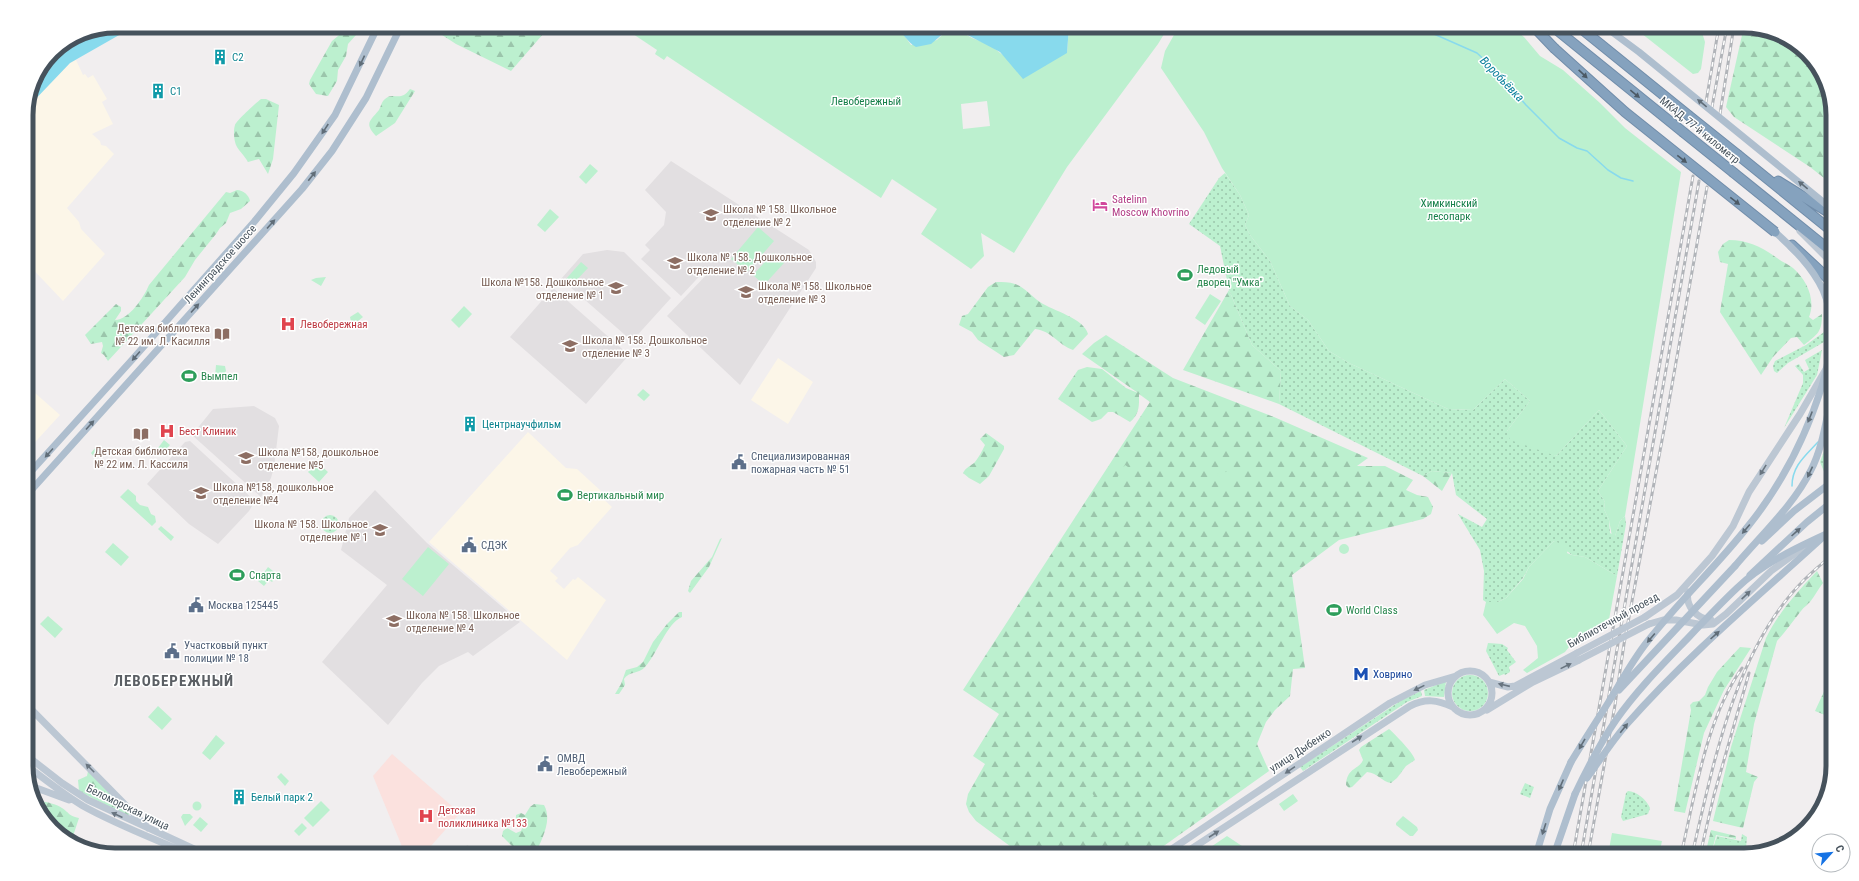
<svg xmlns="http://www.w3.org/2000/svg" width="1859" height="881" font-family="'Roboto Condensed',sans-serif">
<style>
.commercial{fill:#fcf6e8}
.education{fill:#e2dfe1}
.medical{fill:#fbe1de}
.grass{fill:url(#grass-dots)}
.forest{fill:url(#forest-firs)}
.green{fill:#bcf0cf;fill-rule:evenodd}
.water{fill:#88daed}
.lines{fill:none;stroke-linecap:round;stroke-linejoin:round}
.stream{stroke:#88daed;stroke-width:1.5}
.highway-casing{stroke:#718daa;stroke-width:11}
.secondary{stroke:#bcc7d3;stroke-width:7}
.primary{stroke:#aebece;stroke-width:7}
.highway{stroke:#85a2be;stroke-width:9}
.rail-casing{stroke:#b1b4b9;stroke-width:3}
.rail{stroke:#fff;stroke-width:1.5;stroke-dasharray:4.5;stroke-linecap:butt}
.highway-bridge-casing{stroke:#718daa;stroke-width:11;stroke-linecap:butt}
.secondary-bridge{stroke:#bcc7d3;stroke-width:7}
.primary-bridge{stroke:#aebece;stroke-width:7}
.highway-bridge{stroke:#85a2be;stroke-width:9}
.oneway{fill:#606d78}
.oneway2{fill:#4c5a66}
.oneway3{fill:#697580}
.labels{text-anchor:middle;stroke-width:3;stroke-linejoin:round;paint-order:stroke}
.culture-label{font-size:11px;fill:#0d838f;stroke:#fff;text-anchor:start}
.park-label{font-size:11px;fill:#157f49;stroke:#fff}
.street-label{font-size:11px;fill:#46525c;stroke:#fff}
.hotel-label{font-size:11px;fill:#b23c85;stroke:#fff;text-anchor:start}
.education-label{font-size:11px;fill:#785e54;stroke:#fff;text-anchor:start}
.leisure-label{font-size:11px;fill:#27864d;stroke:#fff;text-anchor:start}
.health-label{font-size:11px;fill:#be3a42;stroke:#fff;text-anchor:start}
.service-label{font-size:11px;fill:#4e5e75;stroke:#fff;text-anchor:start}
.transit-label{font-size:11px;fill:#164399;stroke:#fff;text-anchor:start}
.water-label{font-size:12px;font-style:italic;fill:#0b809c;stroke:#fff}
.district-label{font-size:15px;font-weight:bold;letter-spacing:1px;fill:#5b5f64;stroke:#fff}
.rim{fill:none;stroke:#46525c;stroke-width:5}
</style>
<defs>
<pattern id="grass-dots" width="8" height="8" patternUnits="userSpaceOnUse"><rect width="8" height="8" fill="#bcf0cf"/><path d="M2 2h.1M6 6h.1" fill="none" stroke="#9bc5ab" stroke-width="1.8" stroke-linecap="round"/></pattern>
<pattern id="forest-firs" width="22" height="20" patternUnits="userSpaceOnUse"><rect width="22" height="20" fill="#bcf0cf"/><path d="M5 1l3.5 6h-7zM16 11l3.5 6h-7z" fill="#9bc5ab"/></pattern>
</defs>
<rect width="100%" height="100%" fill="#f1eeef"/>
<path class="commercial" d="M76,60L83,75L85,74L88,78L93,75L107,99L102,102L113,124L92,134L100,141L101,145L106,146L114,154L67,208L79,222L81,229L105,254L63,301L26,262V109L70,63Z
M778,358L813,382L788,424L751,400Z
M26,385L60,415L26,452Z
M528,432L566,468L577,469L601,491L598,494L612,507L578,545L570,548L550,571L558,578L555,581L564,589L573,579L575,580L578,577L606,600L567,660L429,542Z"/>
<path class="education" d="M671,161L809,250L816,262V268L740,385L667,316L711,270L708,267L681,296L641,259L650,250L645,245L664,225L666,212L645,190Z
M607,250L624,252L671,298L632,341L561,279L583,254Z
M553,288L629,355L586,404L510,337Z
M254,406L275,418L279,426L274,467L271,478L261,497L192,435L213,409Z
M190,441L255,501L249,511L218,544L189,524L147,484L185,442Z
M375,490L427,543L520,622L473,656L468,652L439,666L422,683L388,725L322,662L387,585L341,550L349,518Z
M467,845L483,855H461Z"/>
<path class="medical" d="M392,754L460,813L423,855H411L403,849L373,776Z
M391,846L398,853L401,855H383Z"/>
<path class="grass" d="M424,26H456V44L439,33Z
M1225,173L1240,195L1249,215L1245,225L1250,235L1270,261L1290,306L1308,320L1329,351L1349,363L1448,409L1473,410L1505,379L1530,401L1507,431L1556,456L1599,410L1627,446L1598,491L1605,502L1604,509L1609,520L1610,533L1615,536L1620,521L1625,516L1626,524L1617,576L1585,557L1572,555L1554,541L1529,567L1523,578L1506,598L1498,602H1486L1483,600L1484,571L1480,550L1458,514L1482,527L1487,519L1456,495L1452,473L1432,471L1423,476L1279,404L1281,371L1252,345L1229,290L1220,246L1189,224L1219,178Z
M1824,332V342L1788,363L1777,373L1774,371L1773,366L1775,361L1806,345Z
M1822,350L1817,375L1784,428L1803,383V375L1795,366L1799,364L1804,372L1809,369L1805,360Z
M1833,410V469L1825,474L1820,462L1826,446Z
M96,447H99L101,451L95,458L91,453Z
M321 524a9 9 0 1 1 18 0a9 9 0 1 1-18 0Z
M1488,643L1502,644L1508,648L1507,650L1516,662L1509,667L1510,672L1505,675L1504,674L1499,676L1486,651Z
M1452 693a18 18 0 1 1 36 0a18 18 0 1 1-36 0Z
M1446,681L1444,697L1425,696L1424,690Z
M1421,691L1422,696L1407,702L1303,771L1300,767L1402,700Z
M1525,783L1534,787L1530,798L1520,794Z
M1628,791C1636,791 1647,800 1650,808L1648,814L1623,821L1621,817L1626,793Z
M1742,834L1747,837L1746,848L1739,855H1712L1717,836L1741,841Z"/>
<path class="forest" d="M350,26H359L356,35L348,44L346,56L338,70L337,81L328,96L316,94L309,84L310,80L332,41Z
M456,26H550L511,71L456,44Z
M1744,26L1783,35L1818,65L1833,109V185L1810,167L1734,117L1726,107Z
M410,89L415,91L395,123L376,136C364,123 370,121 379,110C381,106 382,101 385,99C394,91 400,103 410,89Z
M261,99H266L279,105L273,159L268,174L259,159L248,162C244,155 240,152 237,147C234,142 233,131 235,125C236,121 256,103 261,99Z
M237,190C243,190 249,195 250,201L241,209L230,213L226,223L220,228L216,234L195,260L185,277L108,361L104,355L101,353L103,346L102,342L91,344L85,335L116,304L121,307V311L115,320C129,320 144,297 149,285L226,192L230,193Z
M1729,240C1747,240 1762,247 1777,258C1782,262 1788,264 1793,268C1807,280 1816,300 1809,317L1813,320L1822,314C1822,332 1818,334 1804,345L1797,337L1791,338L1773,357L1761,375L1720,312L1728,264L1720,262L1718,252L1723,244Z
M996,282C1003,282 1009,282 1015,284C1024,287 1032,297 1040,302C1053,311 1084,318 1088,334L1073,350C1057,344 1052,331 1035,329L1014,355L1004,357L978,340L972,332L959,325L962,316L968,314L988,287Z
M1229,290L1252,345L1281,371L1279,404L1183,370Z
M1106,335L1173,378L1274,417L1368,458L1357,466H1385L1413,480L1406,490L1417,495L1428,497L1433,507L1431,514L1423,519L1339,540L1292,575L1305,668L1293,669L1290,696L1275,710L1266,722L1257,744L1269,771L1151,855H1022L976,821L969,812L966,804L968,794L985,764L973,756L999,714L963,690L1150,402L1139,394C1139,405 1140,414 1130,422L1113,412H1108L1101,419L1092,422L1058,399L1078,370L1087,367L1102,369L1126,388L1138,393L1082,354L1094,343Z
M986,433L1004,446V449L989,476L980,484L969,478L963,473C966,467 971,466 975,462C979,457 982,451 985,445L980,439Z
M1432,471L1452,473L1442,491L1423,476Z
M722,538L709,567L690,593L688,591L691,581L712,557L720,539Z
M1833,545V562L1826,550Z
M1817,571L1823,583C1818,589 1815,596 1810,602C1807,605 1804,607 1801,611C1793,621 1786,631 1777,641L1754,724L1746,772L1758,777L1754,782L1743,828L1713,821L1731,747L1766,638C1779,612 1797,592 1817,571Z
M679,612H682V617C666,624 658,653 645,667C639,674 629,671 624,679L625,685L619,694H615L621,684L626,670L637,667L643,662L653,642L667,624Z
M1740,647L1751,648L1724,690L1704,733L1685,813L1674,811L1691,710L1690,705L1693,702L1699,701L1705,695L1708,687L1717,672Z
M1833,684V703L1825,715L1815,711L1827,685Z
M1389,729C1395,734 1415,755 1415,760L1406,766L1397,778L1391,783C1382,782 1378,773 1367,772L1352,787L1349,788L1346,785C1347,767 1359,770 1363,760L1359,750L1361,747Z
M88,771L130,813L128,817L79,791L78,780L87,776Z
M40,801C47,802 56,804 62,808C71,814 67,815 79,818L72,839L47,818L45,819L41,816L37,804Z
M534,804L544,805C553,821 541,840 535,855H489L480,850L490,849L504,852L512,846L502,836L503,831L507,828L516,833L521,831L523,826L516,819V815L521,813L525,815L530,807Z
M1711,830L1736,836V839L1716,835L1711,855H1705Z"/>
<path class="green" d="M621,26H894L901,31L911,45L937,40L945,32L958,30L972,38L990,45L1004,56L1067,53L1069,26H1137L1140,29L1142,26H1169L1158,44L1067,167L1014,253L981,233L984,256L971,269L921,234L937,209L892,179L881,198L667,56L664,60L655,54L657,50ZM987,101L990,126L963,129L961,104Z
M1179,26H1510L1524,37L1540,56L1563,70L1600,103L1625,128L1681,172L1625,516L1620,521L1613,542L1609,520L1604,509L1605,502L1598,491L1627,446L1599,410L1556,456L1510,440L1507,431L1530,401L1505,379L1473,410L1448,409L1349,363L1329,351L1308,320L1290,306L1270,261L1250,235L1245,225L1249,215L1240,195L1222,168L1204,132L1161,68L1165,51Z
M1632,26H1700L1705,42L1701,69L1698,73L1693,74Z
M590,164L598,171L586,184L579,177Z
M550,209L559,217L545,232L537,225Z
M758,227L774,241L747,272L731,259Z
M773,253L784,263L764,285L753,275Z
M581,262L588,268L572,285L566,279Z
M326,277L321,286L311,280L316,278Z
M1210,294L1221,301L1205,325L1195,318Z
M464,306L472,314L459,328L451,320Z
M358,312L363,317L352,326L350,317Z
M216,365L225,366L226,371L220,379L215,377Z
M643,389L650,395L644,401L637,395Z
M164,440L170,445L163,453L158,448Z
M317,462L328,472L319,482L308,472Z
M1125,465L1131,469L1123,482L1117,478Z
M1230,471L1235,478L1222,480L1217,474Z
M128,489L136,496V501L140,505L148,507L151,514L155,516L156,522L152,526L120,497Z
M161,526L174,537L171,541L158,529Z
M1554,541L1569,547L1567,553L1572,555L1585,557L1617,576L1608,625L1577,637L1565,652L1527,673L1523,670L1538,658L1537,646L1525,626L1514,623L1497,634L1483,615L1486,602H1498L1506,598L1523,579L1529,567Z
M113,543L129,557L121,566L105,552Z
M1339 549a5 5 0 1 1 10 0a5 5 0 1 1-10 0Z
M428,547L449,564L423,596L402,579Z
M268,567L278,575L272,582L269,580L264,586L258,581Z
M48,616L63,629L55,638L40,624Z
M158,706L172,719L162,730L148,717Z
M216,735L225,743L210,760L202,753Z
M281,773L289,781L285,786L277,777Z
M1091,791L1094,796L1084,803L1081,799Z
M1293,794L1298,801L1284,811L1279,804Z
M321,801L330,810L313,827L304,818Z
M192.5 806a4.5 4.5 0 1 1 9 0a4.5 4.5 0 1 1-9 0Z
M183,814H190L193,817L185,826L181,817Z
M1403,816L1417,827L1418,830L1413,836H1410L1396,825V823Z
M200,817L208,824L201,832L193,825Z
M302,823L307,828L299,836L294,831Z
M1612,833L1662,841L1659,855H1608Z
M1227,836L1245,848L1239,855H1199Z
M1716,839L1746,844L1743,855H1711Z"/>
<path class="water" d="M115,26H135L70,63L27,108L35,76L52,52L81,33Z
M894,26H1069L1067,53L1023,79L1000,52L958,30L945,32L931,44L916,47C907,42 903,32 894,26Z"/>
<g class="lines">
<path class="stream" d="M1282,26L1287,28L1294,26
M1355,26C1375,40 1402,31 1425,27L1434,34L1477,53L1494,69L1526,105L1559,138L1577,148L1587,151L1608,170L1621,178L1633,181
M1828,432L1833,426
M1792,486C1792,466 1805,456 1818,442"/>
<g class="highway-casing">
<path id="highway" d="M1533,26L1554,48
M1552,26L1683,132
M1578,26L1688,115
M1738,155L1833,232
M1734,173L1833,253
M1778,181L1833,215
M1792,245L1833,283"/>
</g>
<path class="secondary" d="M1800,231L1833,264
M1688,592C1685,606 1697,619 1711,620
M1645,617L1677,595L1712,556L1733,526L1749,492L1800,414L1833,357
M1649,624L1663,620H1676L1703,625L1713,624L1726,614L1771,571L1804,547
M1448 693a22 22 0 1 1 44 0a22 22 0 1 1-44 0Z
M1489,682L1508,687L1515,686L1577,653
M26,704L148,828
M1487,710L1533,682L1579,660
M26,755L62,783L88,800L207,855
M26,765C44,779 63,794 83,806C117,825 155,839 191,855
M31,786L69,800
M1163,855L1390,703L1425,685L1456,676
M1182,855L1410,706C1426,698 1437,700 1453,707"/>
<path class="primary" d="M26,477L131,361L254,222L294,173L335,115L378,26
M26,496L302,189L332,151L366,98L401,26
M1762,541L1794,511L1833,481
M1735,566C1760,536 1794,505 1811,470C1823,447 1826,419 1832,394
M1750,575L1807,522L1833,501
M1536,855L1550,809L1571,762
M1554,855L1575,794"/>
<use href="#highway" class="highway"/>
<g class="rail-casing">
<path id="rail" d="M1706,102L1719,26
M1712,107L1727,26
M1720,114L1734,26
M1573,855L1693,176
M1581,855L1699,181
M1588,855L1615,705L1624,644L1666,419L1707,187
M1681,855C1695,795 1706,719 1742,668
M1692,855C1714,762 1735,648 1805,579C1814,571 1822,562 1833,556
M1700,855L1714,795L1749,673"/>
</g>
<use href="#rail" class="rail"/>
<g class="highway-bridge-casing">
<path id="highway-bridge" d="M1554,48L1625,112L1775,232
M1688,115L1738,155
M1683,132L1734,173"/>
</g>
<path class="secondary-bridge" d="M1577,653L1645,617
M1579,660L1649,624"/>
<path class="primary-bridge" d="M1604,26L1639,52L1833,210
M1832,394L1833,388
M1619,690L1735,566
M1571,762C1583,742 1596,722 1608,703C1621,682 1632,661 1647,642C1679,601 1717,566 1749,525C1782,484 1806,436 1822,386C1831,356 1837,321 1823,290C1812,267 1794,249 1775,232
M1587,778C1600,760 1612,741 1627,724C1686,657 1755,599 1821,539
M1575,794C1587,769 1600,743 1616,720C1637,690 1663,664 1688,638C1704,621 1720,604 1737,588C1763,563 1800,546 1833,531"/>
<use href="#highway-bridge" class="highway-bridge"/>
</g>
<defs><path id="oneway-solid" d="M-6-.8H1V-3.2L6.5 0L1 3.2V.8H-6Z"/></defs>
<g class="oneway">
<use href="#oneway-solid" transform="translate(362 61) rotate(115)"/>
<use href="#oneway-solid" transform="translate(1702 103) rotate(-141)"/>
<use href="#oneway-solid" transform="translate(325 129) rotate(123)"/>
<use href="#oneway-solid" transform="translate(312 176) rotate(-52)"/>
<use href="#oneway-solid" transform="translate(1803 185) rotate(-141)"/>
<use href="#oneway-solid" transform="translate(271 224) rotate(-48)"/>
<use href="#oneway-solid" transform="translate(195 308) rotate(-48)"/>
<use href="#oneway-solid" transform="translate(136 356) rotate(131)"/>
<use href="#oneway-solid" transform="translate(1810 417) rotate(112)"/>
<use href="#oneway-solid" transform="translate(90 425) rotate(-48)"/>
<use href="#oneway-solid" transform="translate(49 453) rotate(132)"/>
<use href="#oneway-solid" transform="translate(1810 472) rotate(115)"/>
<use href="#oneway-solid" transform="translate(1746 529) rotate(130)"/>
<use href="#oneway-solid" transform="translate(1796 532) rotate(-42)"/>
<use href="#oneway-solid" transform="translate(1715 635) rotate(-42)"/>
<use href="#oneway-solid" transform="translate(1651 638) rotate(130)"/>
<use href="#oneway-solid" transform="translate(1624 728) rotate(-51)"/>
<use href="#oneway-solid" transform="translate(1582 744) rotate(120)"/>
<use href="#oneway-solid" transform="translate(1561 785) rotate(113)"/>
<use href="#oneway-solid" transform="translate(1544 829) rotate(108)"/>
</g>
<g class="oneway2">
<use href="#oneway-solid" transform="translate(1583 74) rotate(43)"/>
<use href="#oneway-solid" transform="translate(1635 94) rotate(39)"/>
<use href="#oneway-solid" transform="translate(1682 159) rotate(38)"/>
<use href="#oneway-solid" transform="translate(1735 201) rotate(38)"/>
</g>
<g class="oneway3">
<use href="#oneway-solid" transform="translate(1763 470) rotate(122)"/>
<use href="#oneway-solid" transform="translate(1746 595) rotate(-43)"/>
<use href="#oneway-solid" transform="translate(1566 666) rotate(-26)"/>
<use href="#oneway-solid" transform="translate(1504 685) rotate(-167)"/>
<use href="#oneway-solid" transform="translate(1419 688) rotate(154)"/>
<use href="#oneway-solid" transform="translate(1357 739) rotate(-33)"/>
<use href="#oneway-solid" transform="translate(90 768) rotate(-135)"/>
<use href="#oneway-solid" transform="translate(1290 770) rotate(146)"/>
<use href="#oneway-solid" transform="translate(117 815) rotate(-156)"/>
<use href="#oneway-solid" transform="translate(1214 834) rotate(-33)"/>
</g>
<defs>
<g id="building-bare" transform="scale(1.2)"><path d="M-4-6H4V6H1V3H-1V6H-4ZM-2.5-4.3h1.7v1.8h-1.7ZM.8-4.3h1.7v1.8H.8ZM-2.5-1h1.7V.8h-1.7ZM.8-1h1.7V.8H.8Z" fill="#0f9aa8" stroke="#fff" stroke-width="2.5" paint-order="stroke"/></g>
<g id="hotel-bare" transform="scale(1.2)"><path d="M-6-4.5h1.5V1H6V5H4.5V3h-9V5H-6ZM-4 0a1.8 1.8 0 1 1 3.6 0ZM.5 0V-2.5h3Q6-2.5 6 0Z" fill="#d1479c" stroke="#fff" stroke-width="2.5" paint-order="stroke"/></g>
<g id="school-bare" transform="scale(1.2)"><path d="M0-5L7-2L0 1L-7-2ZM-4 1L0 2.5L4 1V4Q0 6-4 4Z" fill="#8d6e63" stroke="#fff" stroke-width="2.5" paint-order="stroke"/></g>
<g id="stadium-bare" transform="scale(1.2)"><path d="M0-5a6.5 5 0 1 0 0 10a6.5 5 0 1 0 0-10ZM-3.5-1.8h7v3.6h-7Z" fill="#2e9e5b" stroke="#fff" stroke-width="2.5" paint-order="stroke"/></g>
<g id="hospital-bare" transform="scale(1.2)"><path d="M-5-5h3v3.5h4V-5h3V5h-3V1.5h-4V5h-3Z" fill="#e0444e" stroke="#fff" stroke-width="2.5" paint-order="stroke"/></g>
<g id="library-bare" transform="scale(1.2)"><path d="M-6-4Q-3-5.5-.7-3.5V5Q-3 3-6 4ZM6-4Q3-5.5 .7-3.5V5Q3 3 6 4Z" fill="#8d6e63" stroke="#fff" stroke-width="2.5" paint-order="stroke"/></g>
<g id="civic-bare" transform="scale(1.2)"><path d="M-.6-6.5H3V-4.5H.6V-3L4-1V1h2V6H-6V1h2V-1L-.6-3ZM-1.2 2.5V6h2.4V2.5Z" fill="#5c6f8a" stroke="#fff" stroke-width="2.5" paint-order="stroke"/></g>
<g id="metro-bare" transform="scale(1.2)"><path d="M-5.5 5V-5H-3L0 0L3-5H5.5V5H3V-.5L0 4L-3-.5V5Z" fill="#1a4fb4" stroke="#fff" stroke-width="2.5" paint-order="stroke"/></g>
</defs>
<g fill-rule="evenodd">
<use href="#building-bare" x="220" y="57"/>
<use href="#building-bare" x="158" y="91"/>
<use href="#hotel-bare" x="1100" y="205"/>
<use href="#school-bare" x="711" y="215"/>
<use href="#school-bare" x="675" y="263"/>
<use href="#stadium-bare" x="1185" y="275"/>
<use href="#school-bare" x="616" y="288"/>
<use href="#school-bare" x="746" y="292"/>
<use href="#hospital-bare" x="288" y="324"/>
<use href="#library-bare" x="222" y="334"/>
<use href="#school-bare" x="570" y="346"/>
<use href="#stadium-bare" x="189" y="376"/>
<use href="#building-bare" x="470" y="424"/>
<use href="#hospital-bare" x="167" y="431"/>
<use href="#library-bare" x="141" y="434"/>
<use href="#school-bare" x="246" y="458"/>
<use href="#civic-bare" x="739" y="462"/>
<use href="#school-bare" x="201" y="493"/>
<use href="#stadium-bare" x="565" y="495"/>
<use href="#school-bare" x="380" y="530"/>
<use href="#civic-bare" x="469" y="545"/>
<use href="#stadium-bare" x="237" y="575"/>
<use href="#civic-bare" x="196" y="605"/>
<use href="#stadium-bare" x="1334" y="610"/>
<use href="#school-bare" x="394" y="621"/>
<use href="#civic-bare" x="172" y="651"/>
<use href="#metro-bare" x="1361" y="674"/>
<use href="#civic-bare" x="545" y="764"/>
<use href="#building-bare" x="239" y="797"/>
<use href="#hospital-bare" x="426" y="816"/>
</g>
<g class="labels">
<g class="culture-label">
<text x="232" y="61">C2</text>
<text x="170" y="95">C1</text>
<text x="482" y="428">Центрнаучфильм</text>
<text x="251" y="801">Белый парк 2</text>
</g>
<g class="park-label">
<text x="866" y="105">Левобережный</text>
<text x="1449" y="207">Химкинский<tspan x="1449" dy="13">лесопарк</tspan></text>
</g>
<g class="street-label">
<text transform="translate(1700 130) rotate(39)" y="4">МКАД, 77-й километр</text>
<text transform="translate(220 264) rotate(-48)" y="4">Ленинградское шоссе</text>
<text transform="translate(1613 620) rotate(-29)" y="4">Библиотечный проезд</text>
<text transform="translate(1300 750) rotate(-33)" y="4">улица Дыбенко</text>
<text transform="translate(128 807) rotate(26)" y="4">Беломорская улица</text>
</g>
<g class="hotel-label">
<text x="1112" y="203">Satelinn<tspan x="1112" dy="13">Moscow Khovrino</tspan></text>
</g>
<g class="education-label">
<text x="723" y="213">Школа № 158. Школьное<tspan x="723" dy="13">отделение № 2</tspan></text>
<text x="687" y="261">Школа № 158. Дошкольное<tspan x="687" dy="13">отделение № 2</tspan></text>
<text x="604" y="286" text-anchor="end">Школа №158. Дошкольное<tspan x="604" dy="13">отделение № 1</tspan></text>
<text x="758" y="290">Школа № 158. Школьное<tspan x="758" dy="13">отделение № 3</tspan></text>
<text x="210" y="332" text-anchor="end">Детская библиотека<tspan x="210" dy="13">№ 22 им. Л. Касилля</tspan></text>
<text x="582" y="344">Школа № 158. Дошкольное<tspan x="582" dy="13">отделение № 3</tspan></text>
<text x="141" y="455" text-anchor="middle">Детская библиотека<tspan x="141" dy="13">№ 22 им. Л. Кассиля</tspan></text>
<text x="258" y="456">Школа №158, дошкольное<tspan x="258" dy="13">отделение №5</tspan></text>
<text x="213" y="491">Школа №158, дошкольное<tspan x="213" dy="13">отделение №4</tspan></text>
<text x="368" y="528" text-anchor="end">Школа № 158. Школьное<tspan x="368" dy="13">отделение № 1</tspan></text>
<text x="406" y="619">Школа № 158. Школьное<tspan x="406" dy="13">отделение № 4</tspan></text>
</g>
<g class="leisure-label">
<text x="1197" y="273">Ледовый<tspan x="1197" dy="13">дворец "Умка"</tspan></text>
<text x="201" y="380">Вымпел</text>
<text x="577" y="499">Вертикальный мир</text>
<text x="249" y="579">Спарта</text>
<text x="1346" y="614">World Class</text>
</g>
<g class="health-label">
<text x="300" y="328">Левобережная</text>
<text x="179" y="435">Бест Клиник</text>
<text x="438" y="814">Детская<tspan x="438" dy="13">поликлиника №133</tspan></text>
</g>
<g class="service-label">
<text x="751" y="460">Cпециализированная<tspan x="751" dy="13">пожарная часть № 51</tspan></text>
<text x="481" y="549">СДЭК</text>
<text x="208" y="609">Москва 125445</text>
<text x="184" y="649">Участковый пункт<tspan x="184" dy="13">полиции № 18</tspan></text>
<text x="557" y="762">ОМВД<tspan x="557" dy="13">Левобережный</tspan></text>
</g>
<g class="transit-label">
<text x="1373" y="678">Ховрино</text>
</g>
<g class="water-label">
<text transform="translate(1502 79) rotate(46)" y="4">Воробьёвка</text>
</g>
<g class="district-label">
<text x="174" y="686">ЛЕВОБЕРЕЖНЫЙ</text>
</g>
</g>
<path d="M0 0H1859V881H0ZM115 33H1744A82 82 0 0 1 1826 115V766A82 82 0 0 1 1744 848H115A82 82 0 0 1 33 766V115A82 82 0 0 1 115 33Z" fill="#fff" fill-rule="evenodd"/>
<path class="rim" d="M115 33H1744A82 82 0 0 1 1826 115V766A82 82 0 0 1 1744 848H115A82 82 0 0 1 33 766V115A82 82 0 0 1 115 33Z"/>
<g transform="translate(1831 853) rotate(63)"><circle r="19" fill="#ffffff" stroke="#b5babe"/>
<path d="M0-3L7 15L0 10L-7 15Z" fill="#1673e4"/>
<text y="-6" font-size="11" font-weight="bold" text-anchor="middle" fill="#46525c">С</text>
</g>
</svg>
